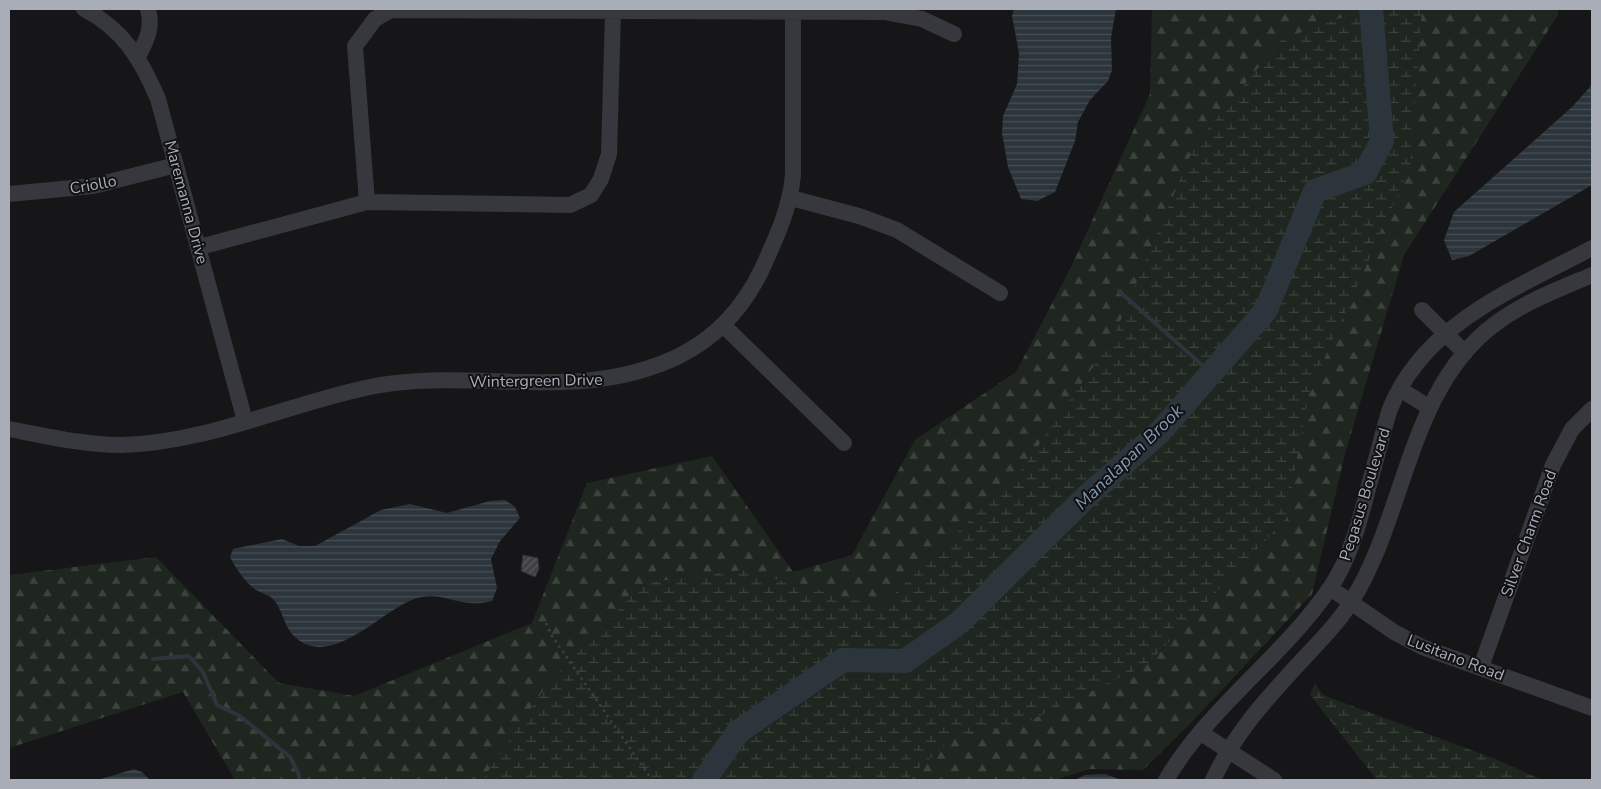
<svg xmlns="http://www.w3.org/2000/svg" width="1601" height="789" font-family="'Nunito Sans',sans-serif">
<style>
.forest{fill:url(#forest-firs)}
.wetland{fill:url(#wetland-marsh)}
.water{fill:url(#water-rules)}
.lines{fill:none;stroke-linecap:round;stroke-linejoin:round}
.stream{stroke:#2c353c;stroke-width:4}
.river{stroke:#2c353c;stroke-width:24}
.building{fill:url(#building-hatch);stroke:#303034}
.path{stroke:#3d3f44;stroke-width:2.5;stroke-dasharray:2.5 4;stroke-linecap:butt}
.minor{stroke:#37383d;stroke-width:16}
.labels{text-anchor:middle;stroke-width:4;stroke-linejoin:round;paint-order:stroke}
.street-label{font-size:16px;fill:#a8adb8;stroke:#111113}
.water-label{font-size:18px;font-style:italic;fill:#7f9bb3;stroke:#111113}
</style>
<defs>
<pattern id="forest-firs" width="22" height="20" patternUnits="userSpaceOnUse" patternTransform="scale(1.25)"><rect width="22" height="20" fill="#1e261f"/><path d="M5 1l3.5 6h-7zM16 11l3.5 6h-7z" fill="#3c433d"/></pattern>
<pattern id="wetland-marsh" width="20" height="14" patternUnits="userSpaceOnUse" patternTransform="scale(1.25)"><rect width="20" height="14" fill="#1e261f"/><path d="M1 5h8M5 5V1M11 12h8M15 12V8" fill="none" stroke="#3c433d"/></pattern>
<pattern id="water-rules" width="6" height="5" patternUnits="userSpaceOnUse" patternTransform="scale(1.25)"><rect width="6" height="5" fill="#2c353c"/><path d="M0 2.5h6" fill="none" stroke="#485056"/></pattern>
<pattern id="building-hatch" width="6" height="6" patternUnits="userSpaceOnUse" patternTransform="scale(1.25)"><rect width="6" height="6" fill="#404145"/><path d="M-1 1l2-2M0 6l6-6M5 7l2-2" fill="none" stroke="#595a5e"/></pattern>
</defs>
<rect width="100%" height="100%" fill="#161618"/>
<path class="forest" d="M1152,9H1558V15L1404,255L1345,454L1312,594L1189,725L1143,770L1090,769L1054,780H235L183,692L9,748V575L156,557L279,683L354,696L532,623L587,483L712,456L793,572L852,555L915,440L1016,372L1070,269L1150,94Z"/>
<path class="wetland" d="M1366,9H1422L1410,168L1309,393L1286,519L1148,664L1025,723L955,736L906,780H482L547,685L644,583L742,570L881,607L1022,469L1113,338L1195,144L1282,39Z
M1315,683L1323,695L1498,760L1542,780H1377L1310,695Z"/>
<path class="water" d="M1014,9H1116L1111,38L1112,70L1108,81L1090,100L1078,122L1075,141L1055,192L1037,201L1021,199L1008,167L1002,133L1003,116L1017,84L1019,53L1012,16Z
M1592,81V185L1469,256L1452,260L1444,240L1454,212L1572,107L1590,87Z
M505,500L515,507L520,518L500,541L491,559L497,588L492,601C460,610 442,589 414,599C379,612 329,672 293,635C284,626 282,608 273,599C269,595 261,593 256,590C244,581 237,570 230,557L233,549L282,539L299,546H315L381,510L410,504L447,513L490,501Z
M134,769L142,772L150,780H98Z
M1105,774L1121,780H1075L1085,775Z"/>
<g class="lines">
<path class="stream" d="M1119,291L1211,373
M153,659L189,656L203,672L217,705L240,716L290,757L299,775V780"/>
<path class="river" d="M704,780L738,732L843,660L905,661L960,622L1086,497L1160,432L1266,310L1315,191L1365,173L1382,141L1371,9"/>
</g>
<path class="building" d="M523,555L538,558L539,569L535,577L521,571Z"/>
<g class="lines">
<path class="path" d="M546,623L552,636L652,780"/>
<path class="minor" d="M84,9C123,29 141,59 158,99L245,421
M613,12L609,154L601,179L591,195L570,205L367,202L355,46L375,19L391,10L884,12L922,19L954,34
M138,57C147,39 153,28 148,9
M9,194L93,186L176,165
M791,198L859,216L897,230L1000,293
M200,247L367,202
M1422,310L1465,353
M723,325L844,443
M1400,389L1430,408
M9,429C46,436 83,445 121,445C201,444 287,405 365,388C470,365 576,406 679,356C717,337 744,307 762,269C776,238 790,209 793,175V9
M1330,588L1394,632L1422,647L1592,708
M1481,667L1553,465L1572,429L1592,409
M1201,733L1274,780
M1166,780C1209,707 1283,657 1330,588C1356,550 1364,500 1377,456C1381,441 1385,424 1390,409C1424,323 1517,288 1592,248
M1213,780C1235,732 1269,696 1305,657C1321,640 1338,623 1351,602C1406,516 1408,388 1495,324C1524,302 1559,289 1592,275"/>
</g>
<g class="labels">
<g class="street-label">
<text transform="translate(93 184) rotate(-10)" y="6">Criollo</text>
<text transform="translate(187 202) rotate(75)" y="6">Maremanna Drive</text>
<text transform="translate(536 380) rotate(-1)" y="6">Wintergreen Drive</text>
<text transform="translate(1364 494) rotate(-73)" y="6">Pegasus Boulevard</text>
<text transform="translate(1528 533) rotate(-70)" y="6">Silver Charm Road</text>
<text transform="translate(1456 657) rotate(21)" y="6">Lusitano Road</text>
</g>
<g class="water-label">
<text transform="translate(1129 457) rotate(-44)" y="6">Manalapan Brook</text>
</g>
</g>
<rect width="1601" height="789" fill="none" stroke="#a8adb8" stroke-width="20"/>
</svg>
